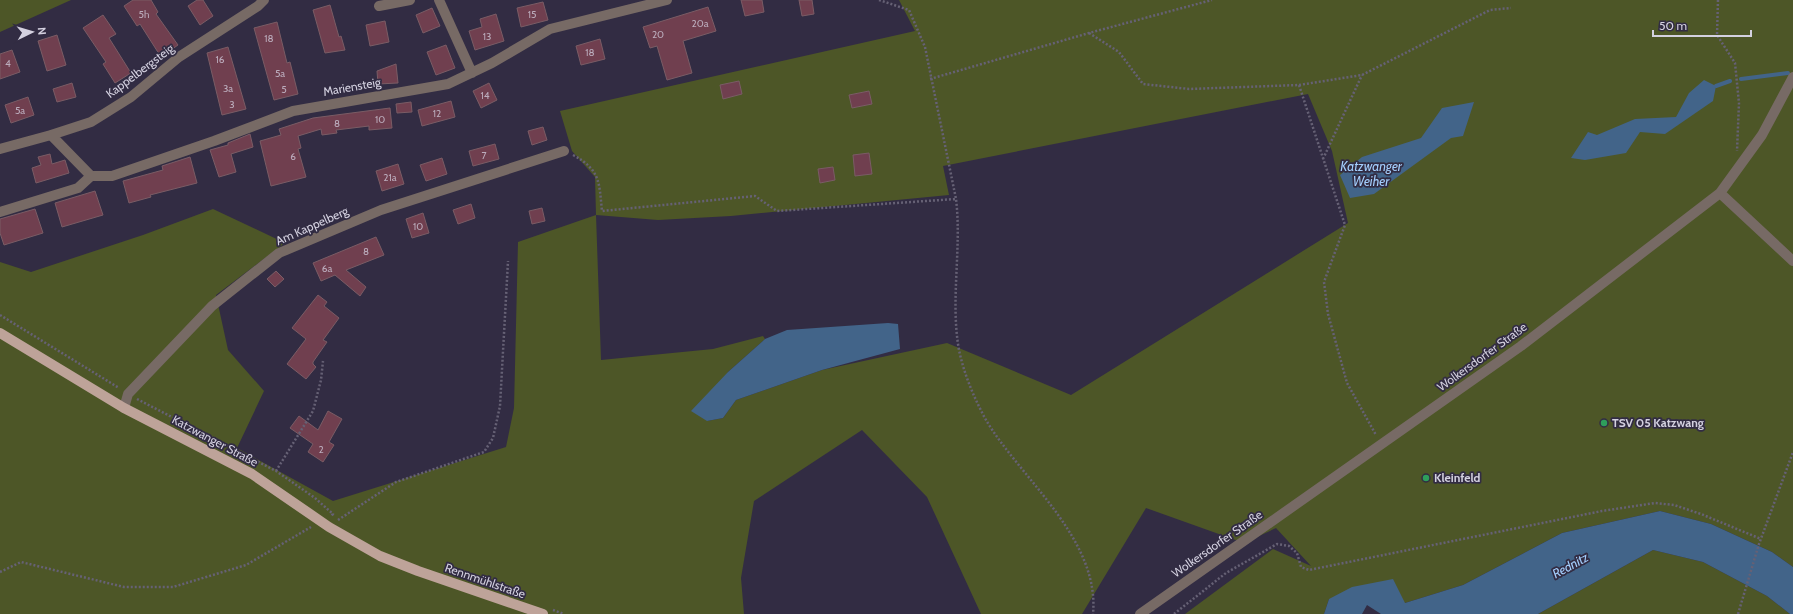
<svg xmlns="http://www.w3.org/2000/svg" width="1793" height="614" font-family="Cabin,sans-serif">
<style>
.green{fill:#4d5627;fill-rule:evenodd}
.water{fill:#426489}
.lines{fill:none;stroke-linecap:round;stroke-linejoin:round}
.stream{stroke:#426489;stroke-width:4}
.building{fill:#703f4f;stroke:#7a5c65}
.path{stroke:#666175;stroke-width:2.5;stroke-dasharray:2 2;stroke-linecap:butt}
.minor{stroke:#776a65;stroke-width:10}
.major{stroke:#bea399;stroke-width:10}
.leisure-dot{fill:#2e9e5b;stroke:#322c43;stroke-width:1.5}
.labels{text-anchor:middle;stroke-width:3.5;stroke-linejoin:round;paint-order:stroke}
.number-label{font-size:10px;fill:#bbacbc}
.street-label{font-size:12px;fill:#d4d1e0;stroke:#322c43}
.poi-label{font-size:12px;font-weight:bold;fill:#d4d1e0;stroke:#322c43;text-anchor:start}
.water-label{font-size:13px;font-style:italic;fill:#a4cffe;stroke:#322c43}
</style>
<rect width="100%" height="100%" fill="#322c43"/>
<path class="green" d="M0,0H71L0,32Z
M899,0H1793V567L1772,552L1711,524L1660,511L1562,533L1463,585L1405,603L1329,599L1324,614H1185L1273,549L1311,566L1276,528L1244,543L1146,508L1082,614H981L927,497L862,430L754,501L741,578L744,614H0V262L31,272L143,235L213,209L285,243L216,295L228,350L264,391L237,448L333,501L506,447L514,408L518,242L596,215L595,177L572,151L560,111L915,31ZM1308,94L1332,151L1348,223L1071,395L947,343L822,370L736,400L723,418L707,421L728,372L765,339L763,336L713,349L601,360L596,215L658,220L731,216L949,195L943,166Z
M1653,550L1703,562L1767,596L1790,614H1538Z"/>
<path class="water" d="M1704,80L1716,86L1713,101L1665,134L1640,132L1626,153L1585,160L1571,158L1588,132L1597,135L1635,119L1676,117L1689,93Z
M1474,102L1463,136L1451,138L1374,194L1350,198L1340,175L1362,157L1421,138L1442,108Z
M888,323L898,324L900,349L822,370L736,400L723,418L707,421L691,411L728,372L765,339L787,330Z
M1660,511L1711,524L1772,552L1793,567V614H1790L1767,596L1703,562L1653,550L1538,614H1381L1367,605L1362,614H1324L1329,599L1352,587L1393,579L1405,603L1463,585L1562,533Z"/>
<g class="lines">
<path class="stream" d="M1741,79L1788,73
M1716,86L1730,81"/>
</g>
<path class="building" d="M133,0H151L158,12L156,14L178,45L161,57L140,24L137,26L124,6Z
M197,0H203L213,16L200,25L188,6Z
M741,0H762L764,12L745,16Z
M799,0H812L814,14L802,16Z
M543,2L548,20L521,27L517,8Z
M330,5L339,37L341,36L345,50L325,53L313,10Z
M708,7L716,31L683,41L692,73L667,80L657,46L650,48L643,27Z
M432,8L440,26L423,33L416,15Z
M496,14L504,41L475,50L469,31L482,27L480,19Z
M103,15L116,34L109,38L131,73L115,83L103,64L106,62L83,28Z
M385,21L389,42L370,46L366,25Z
M277,22L287,63L290,62L298,94L274,100L254,28Z
M57,35L66,65L47,71L38,41Z
M600,39L605,59L581,65L576,46Z
M446,45L455,68L436,75L427,52Z
M228,47L246,109L222,115L207,53Z
M12,50L20,72L0,79V54Z
M396,64L398,83L378,84L377,71Z
M739,81L742,94L723,99L720,85Z
M72,83L76,97L57,102L53,89Z
M489,83L497,100L481,108L473,91Z
M869,91L872,104L852,108L849,95Z
M28,97L34,115L11,123L5,105Z
M451,101L455,117L422,126L418,110Z
M411,102L412,112L397,113L396,104Z
M390,108L392,128L369,130V126L336,130L337,133L322,135L321,129L298,136L301,148L298,149L306,177L271,186L260,141L281,135L279,129L313,118Z
M543,127L547,140L532,145L528,131Z
M250,134L253,147L231,154L236,172L219,177L210,150L228,145V143Z
M495,144L499,159L473,166L469,151Z
M869,153L872,174L855,176L853,155Z
M50,154L52,164L65,160L69,173L36,183L32,168L41,165L38,157Z
M190,157L197,183L150,195L151,197L129,203L123,181L163,170L162,166Z
M442,158L447,174L426,181L420,165Z
M398,164L404,184L382,191L376,171Z
M833,167L835,180L820,183L818,169Z
M95,191L103,215L62,227L55,203Z
M471,204L475,218L458,224L453,210Z
M542,208L545,221L532,224L529,211Z
M35,209L43,233L4,245L0,233V219Z
M423,213L429,233L412,238L406,219Z
M376,237L384,255L346,270L366,287L360,296L335,275L321,281L313,263Z
M276,271L284,279L275,287L267,279Z
M318,295L327,302L324,306L339,318L323,340L327,342L313,362V364L316,367L306,379L287,364L306,339L292,328Z
M328,411L342,419L329,442L334,445L323,462L308,452L313,444L290,428L299,416L318,430Z"/>
<g class="lines">
<path class="path" d="M879,0L909,10L925,47L956,199C962,248 950,300 959,350C964,374 974,398 986,420C1021,479 1100,539 1093,614
M1718,0L1717,35L1735,63L1739,103L1737,151
M1089,33L1119,52L1143,84L1189,89L1299,85L1345,225L1324,282L1328,314L1347,383L1376,435
M930,79L1089,33L1212,0
M1299,85L1362,75L1490,10L1511,8
M573,155C601,170 599,183 602,211L755,196L777,211L956,199
M1323,159L1362,75
M0,315L119,388
M137,399L276,471L315,498L333,514L331,516
M276,471L313,411L321,380L323,361
M338,520L396,482L484,452L493,438L500,406L508,261
M0,572L21,562L124,587H173L246,565L311,527
M553,610L564,614
M1174,614L1226,573L1277,544L1289,546L1297,553L1301,567L1309,570L1602,511L1655,503L1674,505L1701,514L1761,539
M1738,614L1759,544L1793,452"/>
<path class="minor" d="M439,0L472,73
M379,6L410,0
M51,135L91,176H112L214,141L293,111L448,84L492,63L550,29L667,0
M0,149L51,135L91,122L131,97L179,57L258,6L264,0
M1720,193L1793,261
M0,212L78,188L91,176
M124,408L128,394L212,306L279,253L381,210L564,151
M1140,614L1521,346L1720,193L1762,135L1793,77"/>
<path class="major" d="M0,333L124,408L252,474L329,527L380,556L418,571L543,614"/>
</g>
<g class="leisure-dot">
<circle cx="1604" cy="423" r="4"/>
<circle cx="1426" cy="478" r="4"/>
</g>
<g class="labels">
<g class="number-label">
<text x="144" y="18">5h</text>
<text x="532" y="18">15</text>
<text x="700" y="27">20a</text>
<text x="658" y="38">20</text>
<text x="487" y="40">13</text>
<text x="269" y="42">18</text>
<text x="590" y="56">18</text>
<text x="220" y="63">16</text>
<text x="8" y="67">4</text>
<text x="280" y="77">5a</text>
<text x="228" y="92">3a</text>
<text x="284" y="93">5</text>
<text x="485" y="99">14</text>
<text x="232" y="108">3</text>
<text x="20" y="114">5a</text>
<text x="437" y="117">12</text>
<text x="380" y="123">10</text>
<text x="337" y="127">8</text>
<text x="484" y="159">7</text>
<text x="293" y="160">6</text>
<text x="390" y="181">21a</text>
<text x="418" y="230">10</text>
<text x="366" y="255">8</text>
<text x="327" y="272">6a</text>
<text x="321" y="453">2</text>
</g>
<g class="street-label">
<text transform="translate(140 71) rotate(-37)" y="4">Kappelbergsteig</text>
<text transform="translate(352 87) rotate(-10)" y="4">Mariensteig</text>
<text transform="translate(312 226) rotate(-24)" y="4">Am Kappelberg</text>
<text transform="translate(1482 357) rotate(-36)" y="4">Wolkersdorfer Straße</text>
<text transform="translate(215 441) rotate(28)" y="4">Katzwanger Straße</text>
<text transform="translate(1217 544) rotate(-35)" y="4">Wolkersdorfer Straße</text>
<text transform="translate(485 581) rotate(19)" y="4">Rennmühlstraße</text>
</g>
<g class="poi-label">
<text x="1612" y="427">TSV 05 Katzwang</text>
<text x="1434" y="482">Kleinfeld</text>
</g>
<g class="water-label">
<text x="1371" y="171">Katzwanger<tspan x="1371" dy="15">Weiher</tspan></text>
<text transform="translate(1570 565) rotate(-29)" y="5">Rednitz</text>
</g>
</g>
<g transform="translate(32 32) rotate(85)" stroke="#322c43" stroke-width="3" paint-order="stroke">
<path d="M0-3L7 15L0 10L-7 15Z" fill="#d4d1e0"/>
<text y="-6" font-size="11" font-weight="bold" text-anchor="middle" fill="#d4d1e0">N</text>
</g>
<path d="M1653 30v6h98v-6" fill="none" stroke="#d4d1e0" stroke-width="2"/>
<text x="1659" y="30" font-size="12" fill="#d4d1e0" stroke="#322c43" stroke-width="3" paint-order="stroke">50 m</text>
</svg>
